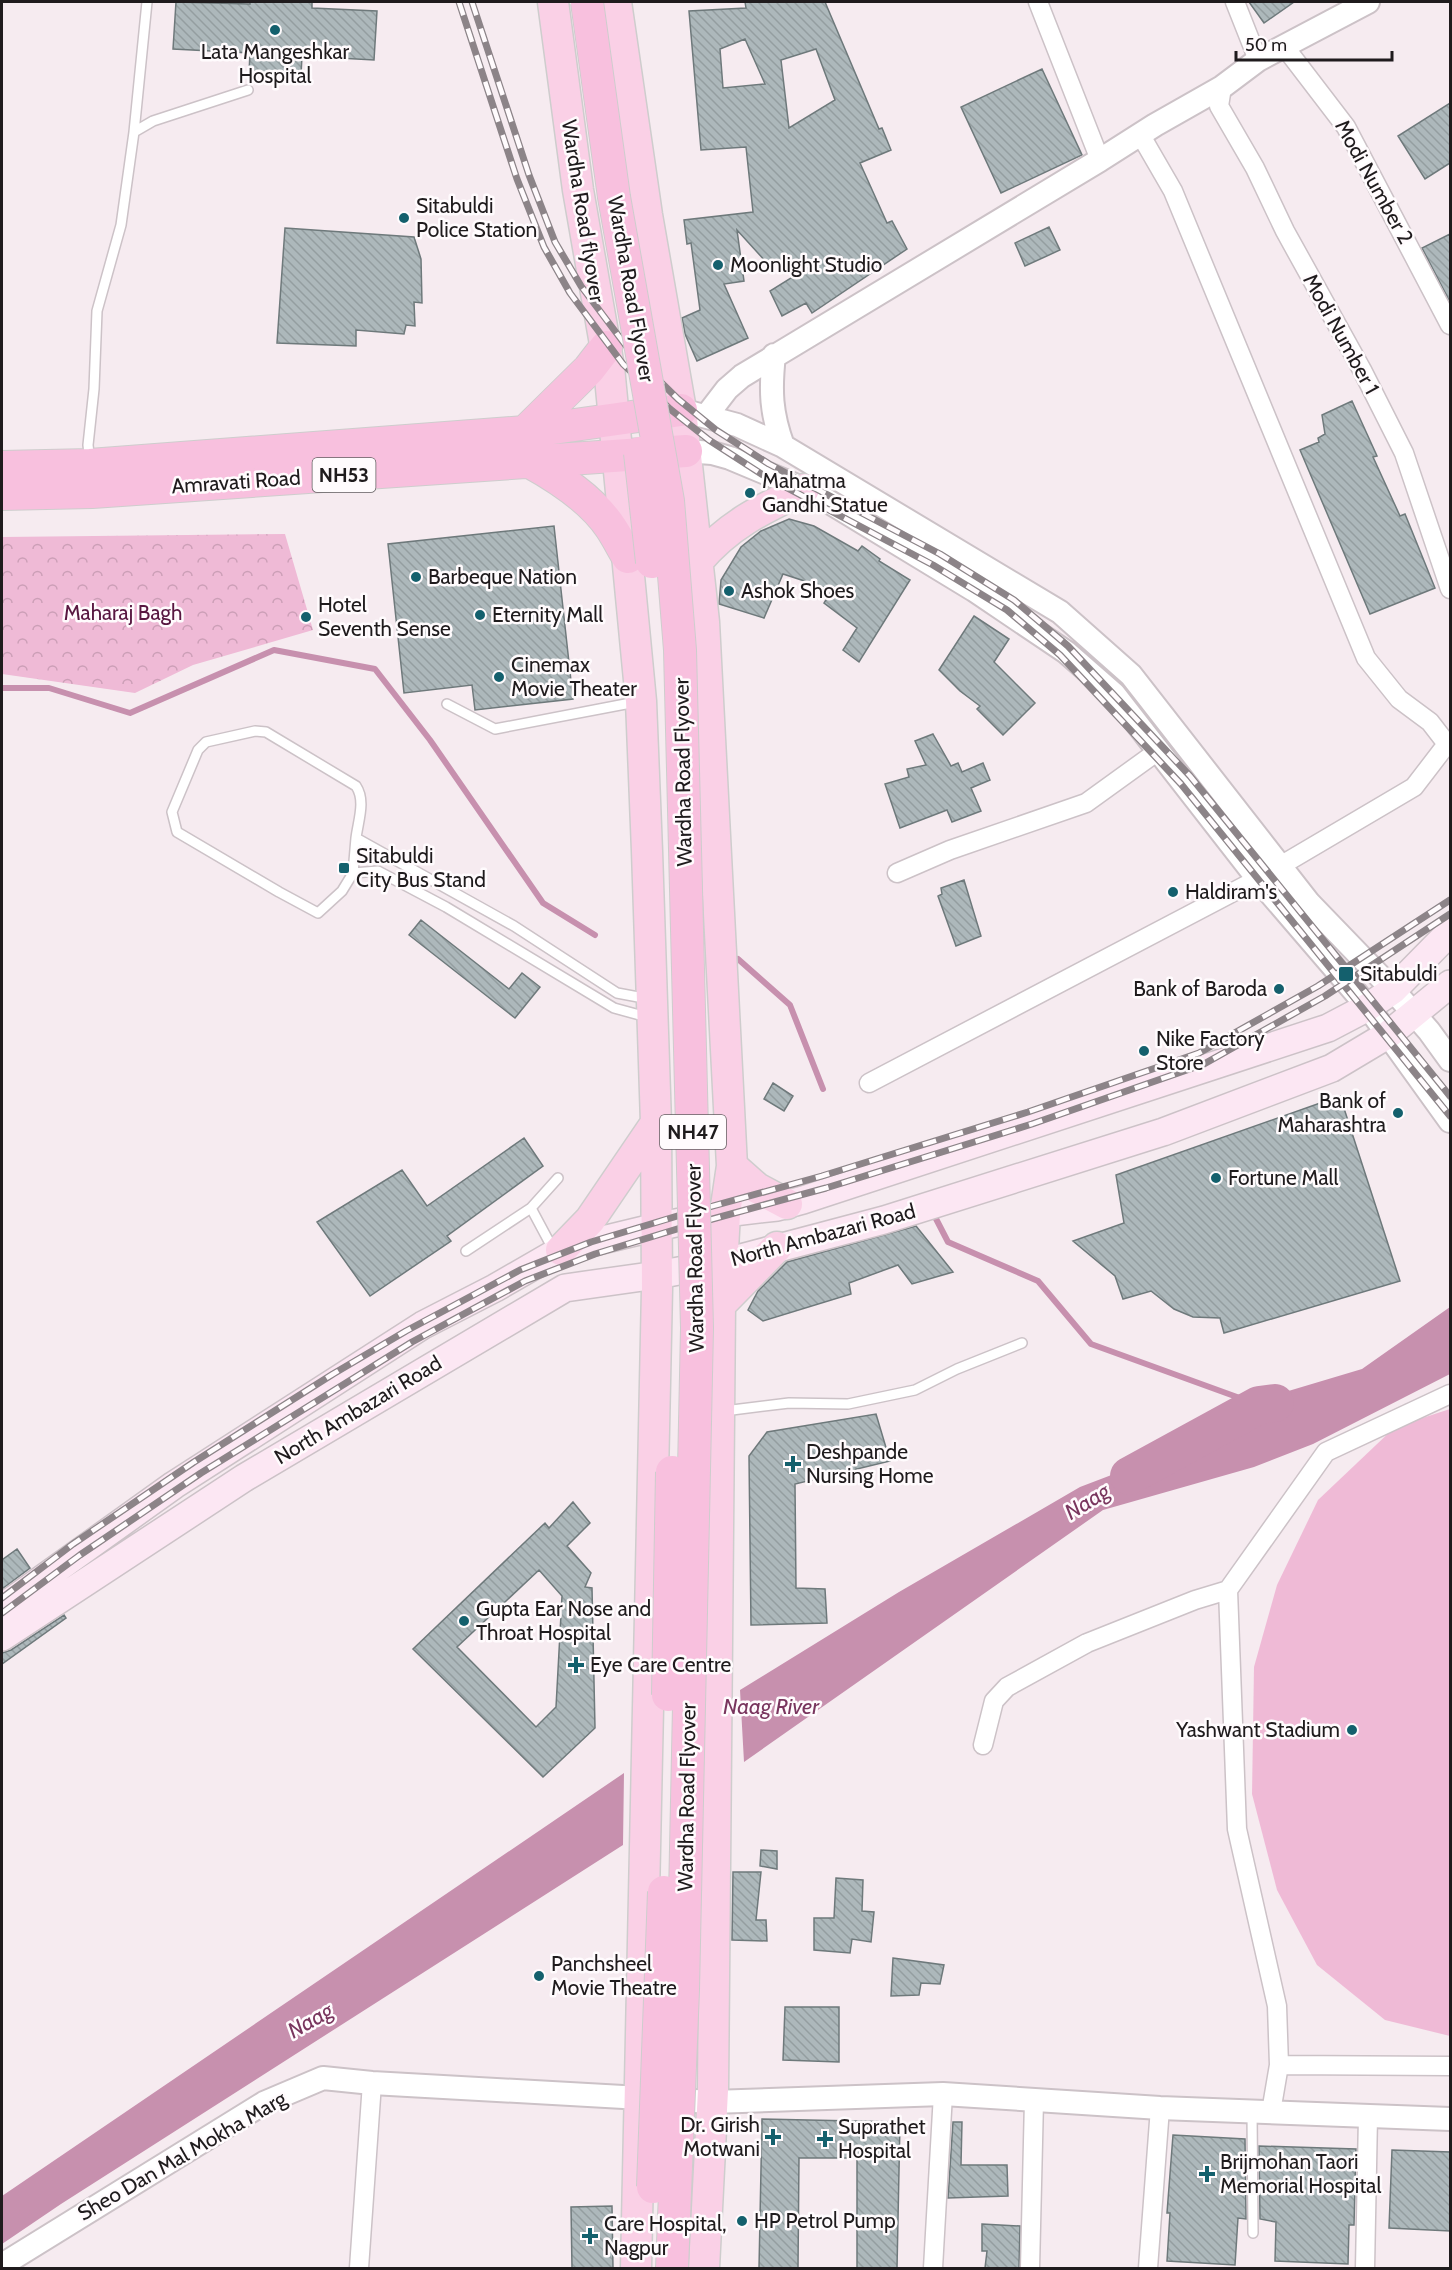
<svg xmlns="http://www.w3.org/2000/svg" width="1452" height="2270" font-family="Cabin,sans-serif">
<style>
.park{fill:url(#park-crowns)}
.garden{fill:#efbad6}
.water{fill:#c790ae}
.lines{fill:none;stroke-linecap:round;stroke-linejoin:round}
.stream{stroke:#c790ae;stroke-width:6}
.river{stroke:#c790ae;stroke-width:38}
.building{fill:url(#building-back-hatch);stroke:#6e797b;stroke-width:1.5;fill-rule:evenodd}
.service-casing{stroke:#ccc2c7;stroke-width:12}
.minor-casing{stroke:#ccc2c7;stroke-width:21}
.tertiary-casing{stroke:#ccc2c7;stroke-width:26}
.secondary-casing{stroke:#ccc2c7;stroke-width:30}
.primary-casing{stroke:#cecdcd;stroke-width:33}
.trunk-casing{stroke:#cecdcd;stroke-width:34}
.service{stroke:#fff;stroke-width:9}
.minor{stroke:#fff;stroke-width:18}
.tertiary{stroke:#fff;stroke-width:22}
.secondary{stroke:#fce7f3;stroke-width:27}
.primary{stroke:#fad0e6;stroke-width:30}
.trunk{stroke:#f8c0de;stroke-width:32}
.rail-casing{stroke:#8c8488;stroke-width:7}
.rail{stroke:#fffbfd;stroke-width:4.5;stroke-dasharray:14;stroke-linecap:butt}
.trunk-bridge-casing{stroke:#cecdcd;stroke-width:34;stroke-linecap:butt}
.trunk-bridge{stroke:#f8c0de;stroke-width:32}
.poi-dot{fill:#14606d;stroke:#fffbfd;stroke-width:2}
.labels{text-anchor:middle;stroke-width:5;stroke-linejoin:round;paint-order:stroke}
.shield{fill:#fffbfd;stroke:#625e60;stroke-width:1.5}
.shield-label{font-size:20px;font-weight:bold;fill:#1f1b1d}
.poi-label{font-size:21px;fill:#1f1b1d;stroke:#fffbfd;text-anchor:start}
.street-label{font-size:21px;fill:#1f1b1d;stroke:#fffbfd}
.park-label{font-size:21px;fill:#581741;stroke:#fffbfd}
.water-label{font-size:22px;font-style:italic;fill:#79355e;stroke:#fffbfd}
</style>
<defs>
<pattern id="park-crowns" width="20" height="18" patternUnits="userSpaceOnUse" patternTransform="scale(1.5)"><rect width="20" height="18" fill="#efbad6"/><path d="M2 6a3 3 0 1 1 6 0M12 15a3 3 0 1 1 6 0" fill="none" stroke="#cc9fb7"/></pattern>
<pattern id="building-back-hatch" width="6" height="6" patternUnits="userSpaceOnUse" patternTransform="scale(1.5)"><rect width="6" height="6" fill="#adb8bb"/><path d="M-1 5l2 2M0 0l6 6M5-1l2 2" fill="none" stroke="#949ea0"/></pattern>
</defs>
<rect width="100%" height="100%" fill="#f6ebf0"/>
<path class="park" d="M285,534L313,630L193,665L135,693L2,674V537Z"/>
<path class="garden" d="M1450,1409V2036L1385,2020L1317,1965L1277,1890L1252,1794L1254,1667L1277,1585L1318,1500L1395,1427Z"/>
<path class="water" d="M1450,1307V1374L1313,1444L1254,1467L1103,1510L744,1762L740,1690L899,1592L1080,1487L1190,1445L1265,1398L1362,1369Z
M624,1773L623,1845L61,2204L2,2244V2196Z"/>
<g class="lines">
<path class="stream" d="M2,688H49L130,713L274,650L375,669L430,740L543,903L595,935
M738,959L790,1005L823,1089
M933,1213L948,1242L1038,1281L1091,1344L1259,1405"/>
<path class="river" d="M1129,1476L1259,1405L1275,1403"/>
</g>
<path class="building" d="M176,2L250,4V2H312V8L377,11L374,60L302,56L301,75L249,73L250,53L173,49Z
M745,2H825L879,129L882,128L891,150L860,163L887,223L892,221L907,249L812,313L806,303L782,316L770,291L812,265L767,263L737,230L744,281L724,284L748,338L697,361L685,334L682,318L700,310L691,243L687,244L684,220L753,212L746,147L701,150L689,11L746,8ZM745,39L765,84L723,88L720,49ZM816,49L835,100L789,128L781,60Z
M1249,2H1294L1264,23Z
M1042,69L1082,155L1001,193L961,107Z
M1450,103V163L1425,179L1398,136Z
M1049,227L1060,250L1025,266L1015,243Z
M285,228L414,237L421,259L422,303L414,302L415,326L406,325L404,334L356,330V346L277,343Z
M1450,234V302L1422,248Z
M1352,401L1377,456L1373,457L1400,516L1405,514L1435,588L1370,614L1300,450L1319,442L1318,438L1325,434L1322,415Z
M789,519L814,526L858,551L862,546L880,559L879,561L910,580L859,662L843,650L857,628L824,603L832,590L783,574L764,618L719,604L721,580L741,547L761,531Z
M554,526L573,699L475,710L472,685L404,693L388,544Z
M974,616L1009,639L994,662L1035,703L1003,735L977,709L980,706L960,691L939,670Z
M933,734L951,766L958,763L962,772L983,763L990,780L971,788L981,811L952,822L947,810L900,828L885,784L909,777L907,769L926,765L915,741Z
M964,880L981,936L956,946L938,896L942,894L941,888Z
M421,920L509,989L522,973L540,987L515,1018L409,935Z
M773,1083L793,1096L784,1111L764,1099Z
M1340,1096L1400,1281L1224,1333L1220,1318L1193,1317L1174,1309L1151,1291L1123,1299L1115,1276L1073,1241L1124,1223L1116,1175Z
M524,1138L543,1166L447,1236L451,1241L370,1296L317,1222L402,1170L427,1206Z
M916,1226L953,1272L912,1284L898,1265L849,1283L851,1294L763,1321L748,1310L758,1291L787,1262Z
M876,1414L890,1461L795,1484L796,1588L825,1589L827,1623L751,1625L749,1456L767,1432Z
M573,1502L590,1523L567,1546L591,1573L585,1587L592,1588L595,1728L543,1777L413,1649L545,1523L549,1528ZM539,1570L562,1596L556,1707L536,1727L457,1647Z
M17,1549L30,1568L2,1589V1560Z
M64,1615L66,1618L2,1664V1653L11,1650Z
M761,1850L777,1851V1869L760,1866Z
M733,1872H761L756,1920H766L767,1941L732,1940Z
M836,1878L863,1880L862,1911L874,1912L871,1942L852,1939L850,1953L814,1950V1918H834Z
M893,1958L944,1965L940,1984L921,1983L919,1995L891,1996Z
M785,2007H839V2062L783,2060Z
M762,2119L900,2122L897,2268H857V2158H799L798,2268H759Z
M953,2122H962L961,2165H1007L1008,2196L948,2198Z
M1173,2135L1245,2139L1246,2219L1238,2218L1235,2265L1167,2261L1170,2213H1167Z
M1259,2146L1356,2149L1354,2225H1349L1348,2264L1275,2261L1276,2222L1260,2219Z
M1392,2150L1450,2152V2231L1389,2228Z
M612,2206L613,2268H572L571,2207Z
M982,2224L1020,2226L1019,2268H985L987,2251H982Z"/>
<g class="lines">
<g class="service-casing">
<path id="service" d="M134,132L147,2
M90,462L88,445L94,389L97,311L121,225L134,132L153,121L248,90
M447,704L495,729L636,702
M353,873L356,838
M647,1017L614,1008L446,907L378,871L353,873L342,891L318,913L279,892L177,832L172,812L198,750L206,742L255,731L266,732L356,786C366,801 358,821 356,838L514,926L617,993L649,999
M531,1208L554,1251
M466,1251L531,1208L558,1178
M724,1411L789,1403L848,1404L915,1390L957,1369L1022,1343
M1252,2111L1253,2233"/>
</g>
<g class="minor-casing">
<path id="minor" d="M1038,2L1100,160
M1235,2L1258,60
M1284,46L1346,127L1450,325
M1222,87L1219,106L1255,168L1285,231L1362,370L1404,453L1450,589
M1140,134L1173,191L1366,658L1399,699L1430,722L1447,744L1414,787L1280,866
M897,873L950,850L1086,803L1158,751
M869,1083L1258,879
M983,1745L994,1701L1007,1687L1087,1643L1195,1600L1228,1590
M1279,2065L1450,2066
M1271,2112L1279,2065L1277,2006L1237,1829L1228,1590L1326,1452L1450,1394
M359,2268L372,2083
M933,2268L943,2094
M1030,2268L1034,2100
M1148,2268L1160,2108
M1365,2268L1368,2116"/>
</g>
<g class="tertiary-casing">
<path id="tertiary" d="M774,355C770,391 771,413 783,446
M681,410L737,425L783,446L1060,612L1131,675L1309,903L1393,990L1429,1031L1450,1060
M707,415L727,389L742,376L1100,160L1155,125L1222,87L1258,60L1368,2
M686,451L712,453L730,458L816,494L974,590L1066,652L1114,694L1258,879L1368,1007L1450,1121
M2,2265L264,2103L323,2078L372,2083L712,2102L943,2094L1160,2108L1450,2119"/>
</g>
<g class="secondary-casing">
<path id="secondary" d="M2,1608L174,1485L423,1325L495,1288L561,1250L656,1227L725,1213L777,1207L803,1200L1328,1028L1368,1007L1393,990L1450,932
M2,1637L244,1478L565,1288L657,1275L722,1263L884,1220L1163,1132L1332,1068L1389,1034L1450,984"/>
</g>
<g class="primary-casing">
<path id="primary" d="M553,2L578,190L609,367L641,701L647,851L656,1123L657,1289L636,2268
M616,2L647,215L681,410L704,622L732,1166L725,1213L720,1305L713,2090L704,2268
M698,561C728,525 762,509 804,489
M732,1166L757,1188L787,1204
M561,1250L590,1220L656,1123
M720,1305L777,1247"/>
</g>
<g class="trunk-casing">
<path id="trunk" d="M525,432L589,369L606,347
M530,462C559,478 592,499 611,528C617,537 622,547 628,557
M2,467L90,465L525,432L681,410
M2,494L92,492L686,451"/>
</g>
<use href="#service" class="service"/>
<use href="#minor" class="minor"/>
<use href="#tertiary" class="tertiary"/>
<use href="#secondary" class="secondary"/>
<use href="#primary" class="primary"/>
<use href="#trunk" class="trunk"/>
<g class="rail-casing">
<path id="rail" d="M459,2L517,179L544,247L570,293L623,364L670,409L709,440L763,475L933,565L1007,610L1060,655L1181,784L1450,1116
M472,2L529,175L555,242L581,286L633,355L678,399L716,430L769,464L940,554L1014,600L1068,646L1190,776L1450,1096
M2,1598L73,1544L194,1462L333,1374L406,1331L520,1270L591,1242L684,1214L822,1176L1028,1112L1199,1053L1318,986L1450,900
M2,1613L80,1555L201,1473L412,1342L525,1281L595,1254L687,1226L826,1188L1032,1124L1204,1064L1325,996L1450,914"/>
</g>
<use href="#rail" class="rail"/>
<g class="trunk-bridge-casing">
<path id="trunk-bridge" d="M587,2L614,197L668,501L680,650L697,1328L683,1990L672,2268
M640,453L652,562
M668,1695L672,1472
M653,2187L664,1892"/>
</g>
<use href="#trunk-bridge" class="trunk-bridge"/>
</g>
<g class="poi-dot">
<circle cx="275" cy="30" r="6"/>
<circle cx="404" cy="218" r="6"/>
<circle cx="718" cy="265" r="6"/>
<circle cx="750" cy="493" r="6"/>
<circle cx="416" cy="577" r="6"/>
<circle cx="729" cy="591" r="6"/>
<circle cx="480" cy="615" r="6"/>
<circle cx="306" cy="617" r="6"/>
<circle cx="499" cy="677" r="6"/>
<rect x="338" y="862" width="12" height="12" rx="3"/>
<circle cx="1173" cy="892" r="6"/>
<rect x="1338" y="966" width="16" height="16" rx="3"/>
<circle cx="1279" cy="989" r="6"/>
<circle cx="1144" cy="1051" r="6"/>
<circle cx="1398" cy="1113" r="6"/>
<circle cx="1216" cy="1178" r="6"/>
<path d="M790 1455h6v6h6v6h-6v6h-6v-6h-6v-6h6z"/>
<circle cx="464" cy="1621" r="6"/>
<path d="M573 1656h6v6h6v6h-6v6h-6v-6h-6v-6h6z"/>
<circle cx="1352" cy="1730" r="6"/>
<circle cx="539" cy="1976" r="6"/>
<path d="M770 2128h6v6h6v6h-6v6h-6v-6h-6v-6h6z"/>
<path d="M822 2130h6v6h6v6h-6v6h-6v-6h-6v-6h6z"/>
<path d="M1204 2165h6v6h6v6h-6v6h-6v-6h-6v-6h6z"/>
<circle cx="742" cy="2221" r="6"/>
<path d="M587 2227h6v6h6v6h-6v6h-6v-6h-6v-6h6z"/>
</g>
<g class="labels">
<g class="shield">
<rect x="312.5" y="458" width="63" height="34" rx="4.5"/>
<rect x="660" y="1115" width="66" height="34" rx="4.5"/>
</g>
<g class="shield-label">
<text x="344" y="482">NH53</text>
<text x="693" y="1139">NH47</text>
</g>
<g class="poi-label">
<text x="275" y="59" text-anchor="middle">Lata Mangeshkar<tspan x="275" dy="24">Hospital</tspan></text>
<text x="416" y="213">Sitabuldi<tspan x="416" dy="24">Police Station</tspan></text>
<text x="730" y="272">Moonlight Studio</text>
<text x="762" y="488">Mahatma<tspan x="762" dy="24">Gandhi Statue</tspan></text>
<text x="428" y="584">Barbeque Nation</text>
<text x="741" y="598">Ashok Shoes</text>
<text x="318" y="612">Hotel<tspan x="318" dy="24">Seventh Sense</tspan></text>
<text x="492" y="622">Eternity Mall</text>
<text x="511" y="672">Cinemax<tspan x="511" dy="24">Movie Theater</tspan></text>
<text x="356" y="863">Sitabuldi<tspan x="356" dy="24">City Bus Stand</tspan></text>
<text x="1185" y="899">Haldiram's</text>
<text x="1360" y="981">Sitabuldi</text>
<text x="1267" y="996" text-anchor="end">Bank of Baroda</text>
<text x="1156" y="1046">Nike Factory<tspan x="1156" dy="24">Store</tspan></text>
<text x="1386" y="1108" text-anchor="end">Bank of<tspan x="1386" dy="24">Maharashtra</tspan></text>
<text x="1228" y="1185">Fortune Mall</text>
<text x="806" y="1459">Deshpande<tspan x="806" dy="24">Nursing Home</tspan></text>
<text x="476" y="1616">Gupta Ear Nose and<tspan x="476" dy="24">Throat Hospital</tspan></text>
<text x="590" y="1672">Eye Care Centre</text>
<text x="1340" y="1737" text-anchor="end">Yashwant Stadium</text>
<text x="551" y="1971">Panchsheel<tspan x="551" dy="24">Movie Theatre</tspan></text>
<text x="760" y="2132" text-anchor="end">Dr. Girish<tspan x="760" dy="24">Motwani</tspan></text>
<text x="838" y="2134">Suprathet<tspan x="838" dy="24">Hospital</tspan></text>
<text x="1220" y="2169">Brijmohan Taori<tspan x="1220" dy="24">Memorial Hospital</tspan></text>
<text x="754" y="2228">HP Petrol Pump</text>
<text x="604" y="2231">Care Hospital,<tspan x="604" dy="24">Nagpur</tspan></text>
</g>
<g class="street-label">
<text transform="translate(1374 182) rotate(61)" y="7">Modi Number 2</text>
<text transform="translate(583 211) rotate(81)" y="7">Wardha Road flyover</text>
<text transform="translate(631 289) rotate(80)" y="7">Wardha Road Flyover</text>
<text transform="translate(1341 334) rotate(61)" y="7">Modi Number 1</text>
<text transform="translate(236 482) rotate(-4)" y="7">Amravati Road</text>
<text transform="translate(683 772) rotate(-91)" y="7">Wardha Road Flyover</text>
<text transform="translate(823 1235) rotate(-15)" y="7">North Ambazari Road</text>
<text transform="translate(695 1258) rotate(-91)" y="7">Wardha Road Flyover</text>
<text transform="translate(358 1410) rotate(-31)" y="7">North Ambazari Road</text>
<text transform="translate(687 1797) rotate(-89)" y="7">Wardha Road Flyover</text>
<text transform="translate(182 2156) rotate(-30)" y="7">Sheo Dan Mal Mokha Marg</text>
</g>
<g class="park-label">
<text x="123" y="620">Maharaj Bagh</text>
</g>
<g class="water-label">
<text transform="translate(1087 1501) rotate(-32)" y="8">Naag</text>
<text x="771" y="1714">Naag River</text>
<text transform="translate(310 2020) rotate(-30)" y="8">Naag</text>
</g>
</g>
<rect width="1452" height="2270" fill="none" stroke="#1f1b1d" stroke-width="6"/>
<path d="M1236 51v9h156v-9" fill="none" stroke="#1f1b1d" stroke-width="3"/>
<text x="1245" y="51" font-size="18" fill="#1f1b1d" stroke="#fffbfd" stroke-width="4.5" paint-order="stroke">50 m</text>
</svg>
